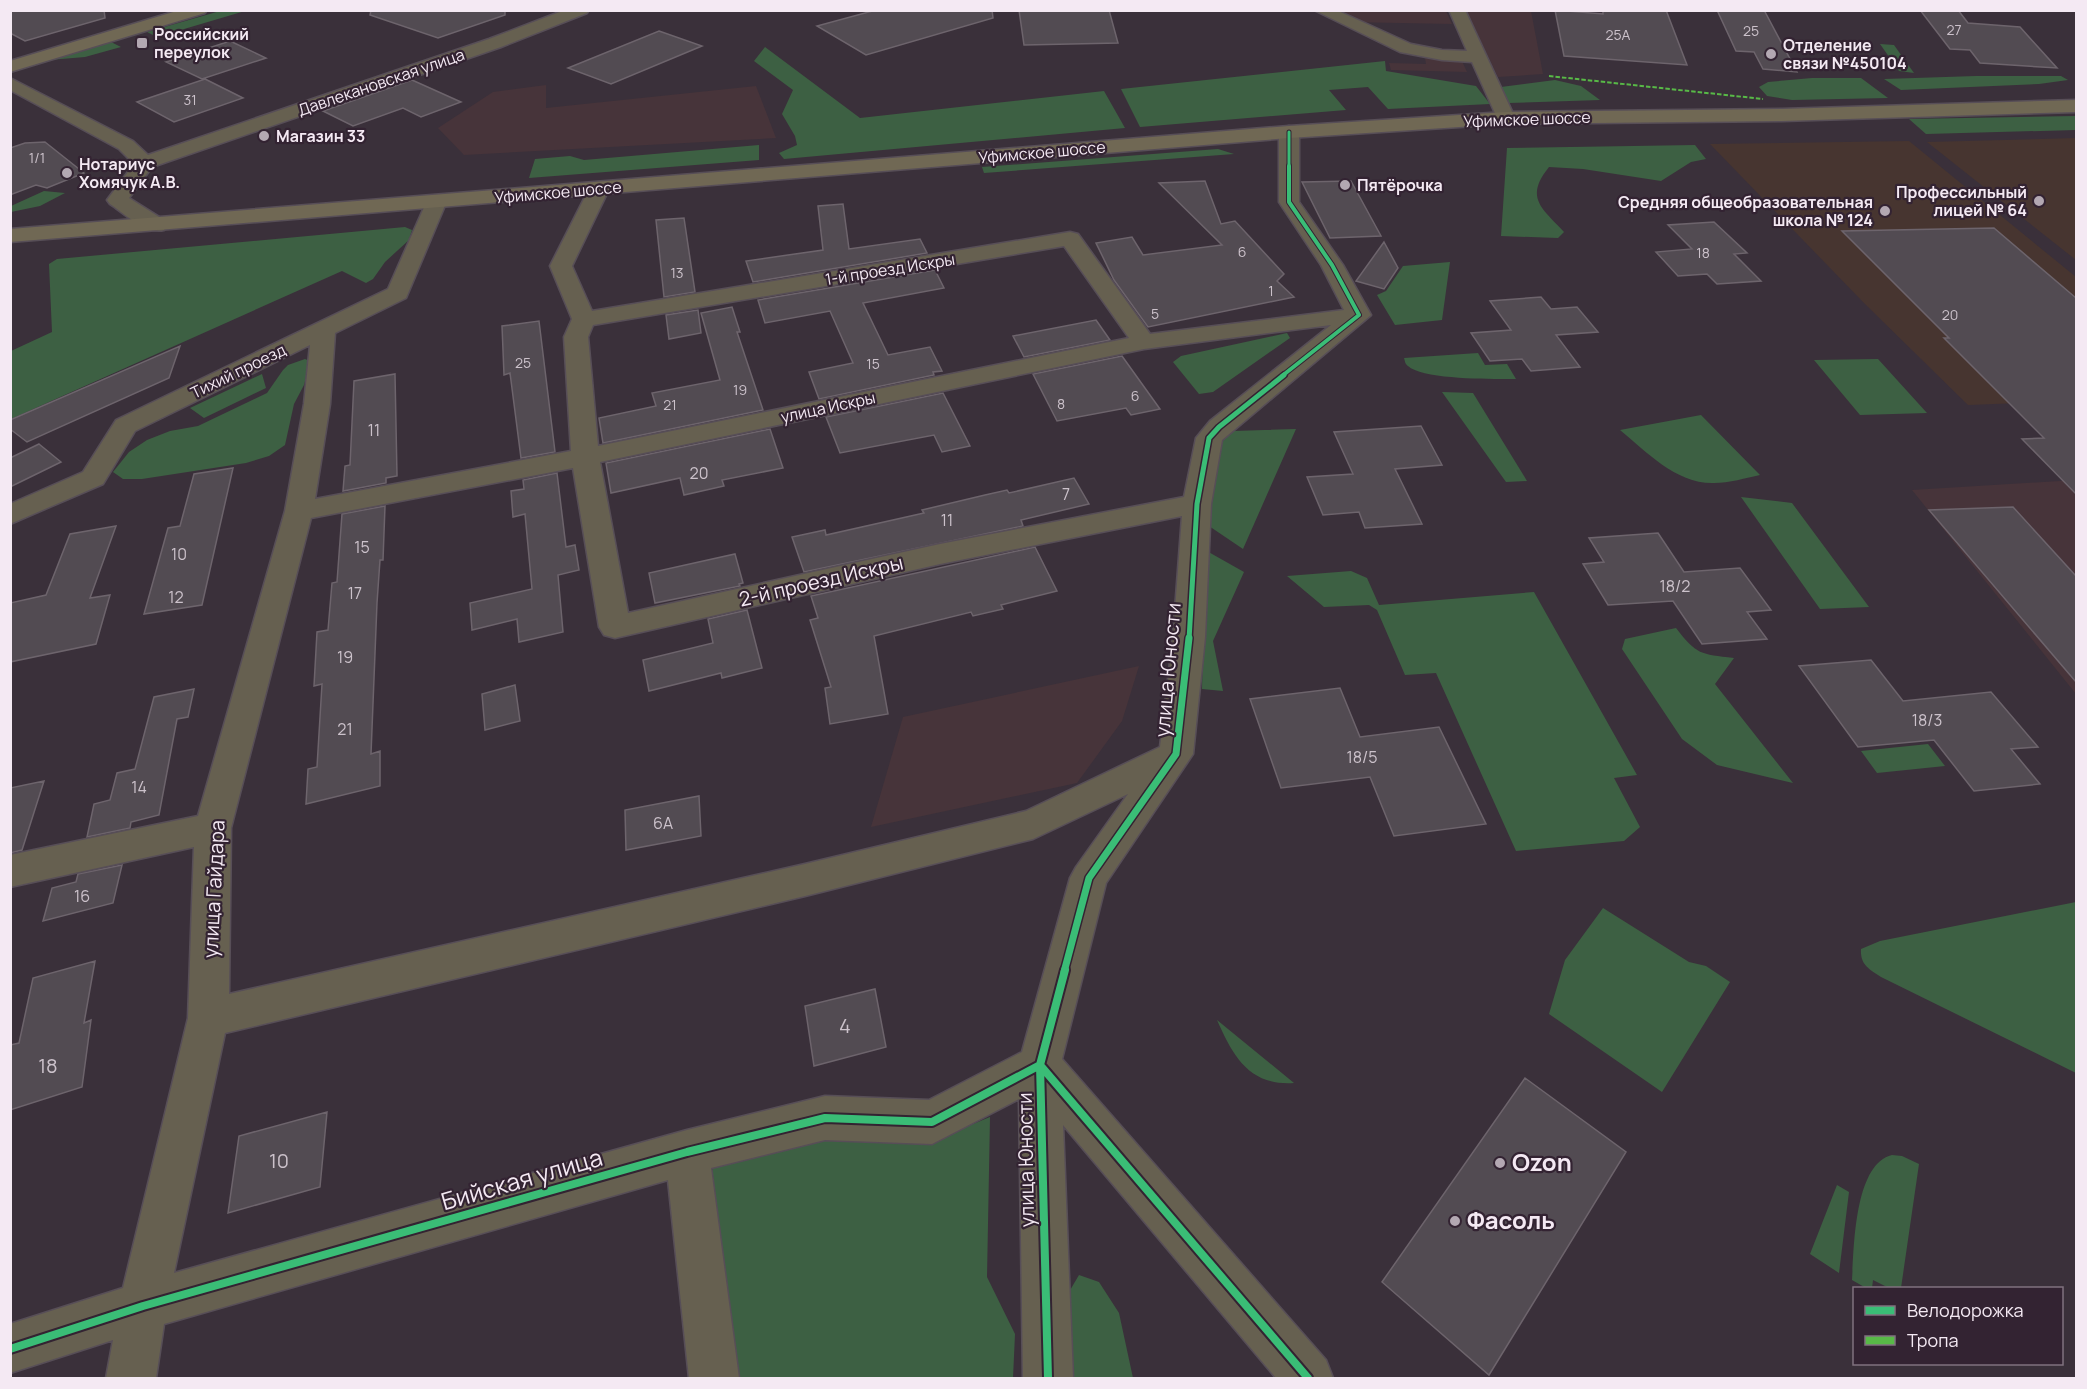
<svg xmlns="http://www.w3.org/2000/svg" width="2087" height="1389" font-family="Manrope,sans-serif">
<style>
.industrial{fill:#47343a}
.education{fill:#473530}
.green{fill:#3d6043}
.building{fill:#524b52;stroke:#6d646c;stroke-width:1.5}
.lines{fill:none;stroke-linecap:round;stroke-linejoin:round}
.street-casing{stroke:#574e57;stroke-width:3}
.secondary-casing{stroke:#574e57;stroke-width:3}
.street{fill:#666050;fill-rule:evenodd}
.secondary{fill:#706854;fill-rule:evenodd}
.quiet{stroke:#58b947;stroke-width:2;stroke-dasharray:4.5 2;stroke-linecap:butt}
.cycleway-far4-casing{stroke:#332332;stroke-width:5}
.cycleway-far3-casing{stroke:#332332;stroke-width:6}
.cycleway-far2-casing{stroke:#332332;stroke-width:8}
.cycleway-far1-casing{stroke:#332332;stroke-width:10}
.cycleway-casing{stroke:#332332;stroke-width:12}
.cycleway-far4{stroke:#3abd76;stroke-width:3}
.cycleway-far3{stroke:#3abd76;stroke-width:4}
.cycleway-far2{stroke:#3abd76;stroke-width:5}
.cycleway-far1{stroke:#3abd76;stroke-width:7}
.cycleway{stroke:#3abd76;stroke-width:8}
.poi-dot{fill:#b3a8b2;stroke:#332332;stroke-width:2}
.labels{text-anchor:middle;stroke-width:4.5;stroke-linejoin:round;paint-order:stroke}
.far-number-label{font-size:14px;fill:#ccc2cb}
.far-poi-label{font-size:16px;font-weight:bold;fill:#f4e9f3;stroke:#332332;text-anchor:start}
.far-street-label{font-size:16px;fill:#f4e9f3;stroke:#332332}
.number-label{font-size:16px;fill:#ccc2cb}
.street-label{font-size:20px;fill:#f4e9f3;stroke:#332332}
.near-number-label{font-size:20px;fill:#ccc2cb}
.near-poi-label{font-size:24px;font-weight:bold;fill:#f4e9f3;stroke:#332332;text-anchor:start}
.near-street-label{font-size:24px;fill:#f4e9f3;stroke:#332332}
</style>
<rect width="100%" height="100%" fill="#3a303a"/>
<path class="industrial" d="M1325,11H1446L1452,24L1348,22Z
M1466,11H1531L1543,74L1498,77Z
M1425,58L1461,59L1467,72L1391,70L1389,63L1426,64Z
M546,85V108L756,86L776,138L464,155L438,128L493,92Z
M2076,480V694L1912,490Z
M1139,666L1122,721L1077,783L871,827L903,717Z"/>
<path class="education" d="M2076,138V260L1927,142Z
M1909,141L2076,277V401L1968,405L1863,302L1710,144Z"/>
<path class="green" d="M220,11H245L157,37L147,32Z
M111,42L121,47L85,57L49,60Z
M1880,44L1894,45L1914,73L1899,71Z
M765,47L860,118L1104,91L1125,128L784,159L779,153L797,145L795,136L782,114L793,90L754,61Z
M1385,61L1386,71L1476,86L1490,104L1388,109L1368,87L1329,90L1346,110L1140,127L1121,89Z
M1976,76H2061L2068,80L2039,84L1901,90L1884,79Z
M1812,78H1861L1888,98L1792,100L1767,96L1759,87L1768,82Z
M1555,80L1581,86L1600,100L1508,103L1501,87Z
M2076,116V130L1926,134L1909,119Z
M759,145V160L529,178L535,159L570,156L584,160Z
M1695,145L1706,159L1691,162L1661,181L1583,169L1549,167C1524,198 1542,208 1564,232L1558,238L1501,236L1507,148Z
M1218,149L1234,154L984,173L982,167Z
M44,191L65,193L40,206L11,212V206Z
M405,227L412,230L409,240L385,262L373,279L366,283L342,271L11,419V351L52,332L49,264L57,259Z
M1450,262L1442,320L1395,325L1377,295L1386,291L1403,266Z
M1287,333L1290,338L1213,392L1199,394L1173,362L1181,356Z
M1478,353L1485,365L1507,364L1516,379C1495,379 1423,380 1408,366C1405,364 1405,361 1404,358Z
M305,359L310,361L304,385L294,404L285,445L269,456L246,463L142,479H123L113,472L129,452L147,440L170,431L198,426L267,393L283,370L288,365Z
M1878,359L1927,413L1860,415L1814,360Z
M262,374L266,388L204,418L190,408Z
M1442,392L1473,393L1527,481L1506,482Z
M1701,415L1760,475C1746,478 1729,483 1714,483C1676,484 1647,452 1620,430Z
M1296,429L1243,549L1206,524L1217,455L1226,434L1234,431Z
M1741,497L1792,503L1869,607L1820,609Z
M1205,550L1244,572L1213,641L1223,691L1202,689Z
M1351,571L1367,578L1379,605L1534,592L1637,775L1614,778L1640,827L1624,841L1516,851L1436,673L1405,675L1377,610L1369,605L1324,607L1287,576Z
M1676,628C1697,655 1700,654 1734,658L1715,684L1793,783L1717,765L1682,739L1622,649L1625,639Z
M1928,744L1945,766L1877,773L1861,751Z
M2076,902V1073L1881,977C1869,969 1860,965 1861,949L1880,941Z
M1603,908L1689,962L1706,966L1730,982L1662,1092L1549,1014L1565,960Z
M1217,1020L1294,1083C1249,1086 1233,1056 1217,1020Z
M990,1117L987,1277L1015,1334L1013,1378H737L712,1167L828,1139L934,1140Z
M1892,1155L1902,1156L1919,1164L1901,1288H1889L1873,1280L1872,1288H1866L1852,1280C1854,1249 1854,1164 1892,1155Z
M1837,1185L1849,1192L1839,1273L1810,1254Z
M1079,1275L1099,1282L1119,1313L1133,1378H1069L1066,1297Z"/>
<path class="building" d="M10,10H104L105,18L25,41L10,33Z
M371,10H505V15L438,38L370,15Z
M876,10H992L993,18L866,55L817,26Z
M1019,10H1109L1118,43L1024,45Z
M1555,10L1603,14V10H1666L1687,65L1564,56Z
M1717,10H1764L1797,72L1763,69L1754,52L1736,51Z
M1920,10H1958L1968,23L2020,27L2057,68L1980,63L1970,50L1950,49Z
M659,31L702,46L611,84L568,68Z
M230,41L266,58L202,79L166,62Z
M205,79L243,98L174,122L137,102Z
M412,80L461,102L421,117L403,108L353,126L323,111Z
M45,142L84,173L47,188L36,185L10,195V148L25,143Z
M1205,181L1221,224L1235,221L1284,274L1277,281L1294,297L1148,327L1114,280L1096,243L1132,237L1143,255L1222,245L1159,183Z
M1351,181L1381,236L1330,238L1302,182Z
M843,204L849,249L920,239L927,253L753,282L746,261L823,250L818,206Z
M684,218L695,292L664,297L656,220Z
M1714,222L1747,253L1734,254L1761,281L1717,284L1707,274L1678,276L1656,252L1692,249L1668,225Z
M1994,228L2076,298V494L2022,439L2044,438L1944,338H1949L1842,231Z
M1384,242L1398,268L1384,289L1356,281Z
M935,270L944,288L863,303L888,355L930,347L942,371L933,372L934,375L819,399L809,372L853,363L830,311L765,323L758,300Z
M1541,297L1551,309L1577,307L1598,332L1556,335L1580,367L1531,371L1522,359L1490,361L1471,333L1511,330L1490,301Z
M732,307L740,332H737L763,410L603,443L599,418L656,406L652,393L720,380L701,313Z
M698,310L701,333L669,339L666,315Z
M1096,320L1110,340L1024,357L1013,336Z
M539,321L555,452L521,458L510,373L504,375L502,326Z
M180,346L169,378L27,442L10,429V420Z
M1122,356L1160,409L1131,415L1126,408L1057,421L1033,374Z
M395,374L397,476L386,478V483L343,491L345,466L350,465L354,381Z
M943,393L970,446L942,452L934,435L840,453L826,417Z
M1421,426L1442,465L1395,469L1422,524L1365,528L1359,512L1323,515L1307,477L1353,474L1334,432Z
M770,429L783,468L722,480L724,486L684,495L680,478L611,493L606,463Z
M39,444L61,462L10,487V458Z
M233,468L202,605L144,614L168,528L180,526L194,474Z
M557,473L566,547L575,545L579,570L558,575L563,632L519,642L517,619L472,630L470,603L532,589L525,514L513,517L511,491L524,489L523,480Z
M1074,478L1089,504L1021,520L1023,526L804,572L792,537L825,530L826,535L924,513L922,510L985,495L1007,490L1009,493Z
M385,506L383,560H380L377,603L371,754L380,751V786L306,804L308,769L317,767L322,684L314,686L317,632L328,630L332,583L337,582L342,514Z
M2013,507L2076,576V682L1929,510Z
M116,526L90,598L110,595L96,644L10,662V603L46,595L70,534Z
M1658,533L1684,572L1740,568L1771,610L1747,612L1767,639L1702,644L1673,601L1608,605L1583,564L1604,562L1589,538Z
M1035,547L1057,591L1001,605L1003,609L973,616L971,612L874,636L888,714L830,724L825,688L831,687L810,620L818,618L811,596Z
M735,554L743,583L739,584L740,586L655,603L649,573Z
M747,610L762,668L722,678L721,673L649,691L643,660L713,643L708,619Z
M1871,660L1903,701L1991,692L2038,747L2011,749L2040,784L1974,791L1934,740L1858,747L1799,666Z
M515,685L520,721L485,730L482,694Z
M1340,688L1360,737L1439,727L1486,824L1394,836L1370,777L1281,788L1250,699Z
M194,689L188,717L177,719L159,815L131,822L130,828L87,837L94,804L110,800L117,773L135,769L154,697Z
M44,781L22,850L10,853V788Z
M699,796L701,836L626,850L625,810Z
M122,865L113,903L43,921L52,888L76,882L78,874Z
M95,961L84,1023L91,1020L82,1087L10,1110V1045L19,1043L33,978Z
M875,989L886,1047L814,1066L805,1006Z
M1525,1078L1626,1152L1489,1375L1382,1282Z
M327,1112L320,1187L228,1213L239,1136Z"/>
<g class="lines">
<g class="street-casing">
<path id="street" d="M565,10H589L587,13L501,47L152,167L129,198L164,220L167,225L164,230C145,234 125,214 110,204L107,200L134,164L119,149L10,90V78L133,141L148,155L489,39Z
M1314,10H1336L1411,44L1442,50L1467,51L1449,10H1465L1515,118L1513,122H1499L1472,62L1442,60L1400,52Z
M1289,126L1296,128L1299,132V202L1343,265L1371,315L1222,440L1211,504L1205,637L1193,754L1106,883L1062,1059L1326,1360L1333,1378H1276L1063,1125L1073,1378H1023L1019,1099L932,1144L825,1140L711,1168L739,1378H689L668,1180L164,1324L156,1378H106L113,1340L10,1373V1324L123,1288L188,1018L194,847L10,887V855L198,816L285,511L304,404L310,345L135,431L103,484L10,524V504L83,472L116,420L388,289L426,203L429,199L436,197L443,199L446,203L406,298L335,333L330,404L315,499L571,451L564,337L572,319L550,266L590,187L593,183H607L610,187L572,266L592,311L1070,232L1078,234L1150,334L1344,310L1321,265L1279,202V132L1282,128ZM1064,246L1129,338L598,446L588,337L593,325ZM1331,325L1210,421L1196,438L1184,497L940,544L628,613L600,462L1144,349ZM573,468L599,627L604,635L615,638L940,564L1182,516L1173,637L1160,747L1026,811L805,864L229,994L231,828L311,518ZM1128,794L1076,867L1070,878L1022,1052L929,1100L825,1096L687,1130L174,1273L225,1033L805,896L1033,839Z"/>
</g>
<g class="secondary-casing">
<path id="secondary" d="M180,10H207L205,13L10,72V61Z
M2076,100V112L1782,121L1506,124L1289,138L10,242V229L1289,126L1506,112L1782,109Z"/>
</g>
<use href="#street" class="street"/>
<use href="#secondary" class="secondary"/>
<path class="quiet" d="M1549,76L1763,99"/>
<g class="cycleway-far4-casing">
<path id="cycleway-far4" d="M1289,132V167"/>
</g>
<g class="cycleway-far3-casing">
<path id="cycleway-far3" d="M1282,376L1359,315L1332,265L1289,202V166"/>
</g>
<g class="cycleway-far2-casing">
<path id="cycleway-far2" d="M1189,640L1197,504L1209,438L1219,427L1284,375"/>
</g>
<g class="cycleway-far1-casing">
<path id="cycleway-far1" d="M1064,972L1089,878L1176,754L1189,638"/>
</g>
<g class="cycleway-casing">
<path id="cycleway" d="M10,1349L143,1306L687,1152L825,1118L932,1122L1040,1065L1308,1378
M1048,1378L1040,1065L1065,970"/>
</g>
<use href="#cycleway-far4" class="cycleway-far4"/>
<use href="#cycleway-far3" class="cycleway-far3"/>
<use href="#cycleway-far2" class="cycleway-far2"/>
<use href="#cycleway-far1" class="cycleway-far1"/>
<use href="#cycleway" class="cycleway"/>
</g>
<g class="poi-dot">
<rect x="136" y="37" width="12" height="12" rx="3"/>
<circle cx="1771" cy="54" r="6"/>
<circle cx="264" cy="136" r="6"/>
<circle cx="67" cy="173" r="6"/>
<circle cx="1345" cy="185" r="6"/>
<circle cx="2039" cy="201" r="6"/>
<circle cx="1885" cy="211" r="6"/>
<circle cx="1500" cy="1163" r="6"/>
<circle cx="1455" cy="1221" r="6"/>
</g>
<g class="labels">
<g class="far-number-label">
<text x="1954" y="35">27</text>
<text x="1751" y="36">25</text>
<text x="1618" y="40">25А</text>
<text x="190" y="105">31</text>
<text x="37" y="163">1/1</text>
<text x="1242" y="257">6</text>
<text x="1703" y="258">18</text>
<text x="677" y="278">13</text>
<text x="1271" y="296">1</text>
<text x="1155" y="319">5</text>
<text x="1950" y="320">20</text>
<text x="523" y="368">25</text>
<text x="873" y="369">15</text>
<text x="740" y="395">19</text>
<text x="1135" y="401">6</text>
<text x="1061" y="409">8</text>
<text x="670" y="410">21</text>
</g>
<g class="far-poi-label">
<text x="154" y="40">Российский<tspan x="154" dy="18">переулок</tspan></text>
<text x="1783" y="51">Отделение<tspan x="1783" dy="18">связи №450104</tspan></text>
<text x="276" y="142">Магазин 33</text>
<text x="79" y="170">Нотариус<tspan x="79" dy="18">Хомячук А.В.</tspan></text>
<text x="1357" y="191">Пятёрочка</text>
<text x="2027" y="198" text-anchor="end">Профессильный<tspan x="2027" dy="18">лицей № 64</tspan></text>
<text x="1873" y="208" text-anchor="end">Средняя общеобразовательная<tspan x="1873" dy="18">школа № 124</tspan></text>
</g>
<g class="far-street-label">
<text transform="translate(381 82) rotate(-19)" y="6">Давлекановская улица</text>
<text transform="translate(1527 119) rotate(-2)" y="6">Уфимское шоссе</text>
<text transform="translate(1042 152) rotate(-5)" y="6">Уфимское шоссе</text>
<text transform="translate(558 192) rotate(-5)" y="6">Уфимское шоссе</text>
<text transform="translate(890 269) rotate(-9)" y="6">1-й проезд Искры</text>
<text transform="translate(238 371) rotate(-26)" y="6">Тихий проезд</text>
<text transform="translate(828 407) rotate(-12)" y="6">улица Искры</text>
</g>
<g class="number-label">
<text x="374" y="436">11</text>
<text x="699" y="479">20</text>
<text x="1066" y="500">7</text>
<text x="947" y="526">11</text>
<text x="362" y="553">15</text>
<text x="179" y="560">10</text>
<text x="1675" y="592">18/2</text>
<text x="355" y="599">17</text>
<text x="176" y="603">12</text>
<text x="345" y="663">19</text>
<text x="1927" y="726">18/3</text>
<text x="345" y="735">21</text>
<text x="1362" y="763">18/5</text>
<text x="139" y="793">14</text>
<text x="663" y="829">6А</text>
<text x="82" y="902">16</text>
</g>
<g class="street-label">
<text transform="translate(821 581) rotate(-13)" y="7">2-й проезд Искры</text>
<text transform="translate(1168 670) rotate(-85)" y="7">улица Юности</text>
<text transform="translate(214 889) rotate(-87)" y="7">улица Гайдара</text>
<text transform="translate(1026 1160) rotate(-91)" y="7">улица Юности</text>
</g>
<g class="near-number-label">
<text x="845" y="1033">4</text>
<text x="48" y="1073">18</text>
<text x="279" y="1168">10</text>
</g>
<g class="near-poi-label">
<text x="1512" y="1171">Ozon</text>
<text x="1467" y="1229">Фасоль</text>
</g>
<g class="near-street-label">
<text transform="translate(522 1180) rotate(-16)" y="8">Бийская улица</text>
</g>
</g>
<rect width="2087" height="1389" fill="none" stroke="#f4e9f3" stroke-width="24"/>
<rect x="1853" y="1287" width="210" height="78" fill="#332332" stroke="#80727f" stroke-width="1.5"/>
<rect x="1865" y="1306" width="30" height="9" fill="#3abd76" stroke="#80727f" stroke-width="1.5"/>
<text x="1907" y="1317" font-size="18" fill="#f4e9f3">Велодорожка</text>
<rect x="1865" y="1336" width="30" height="9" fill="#58b947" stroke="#80727f" stroke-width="1.5"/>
<text x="1907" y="1347" font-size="18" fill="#f4e9f3">Тропа</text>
</svg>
